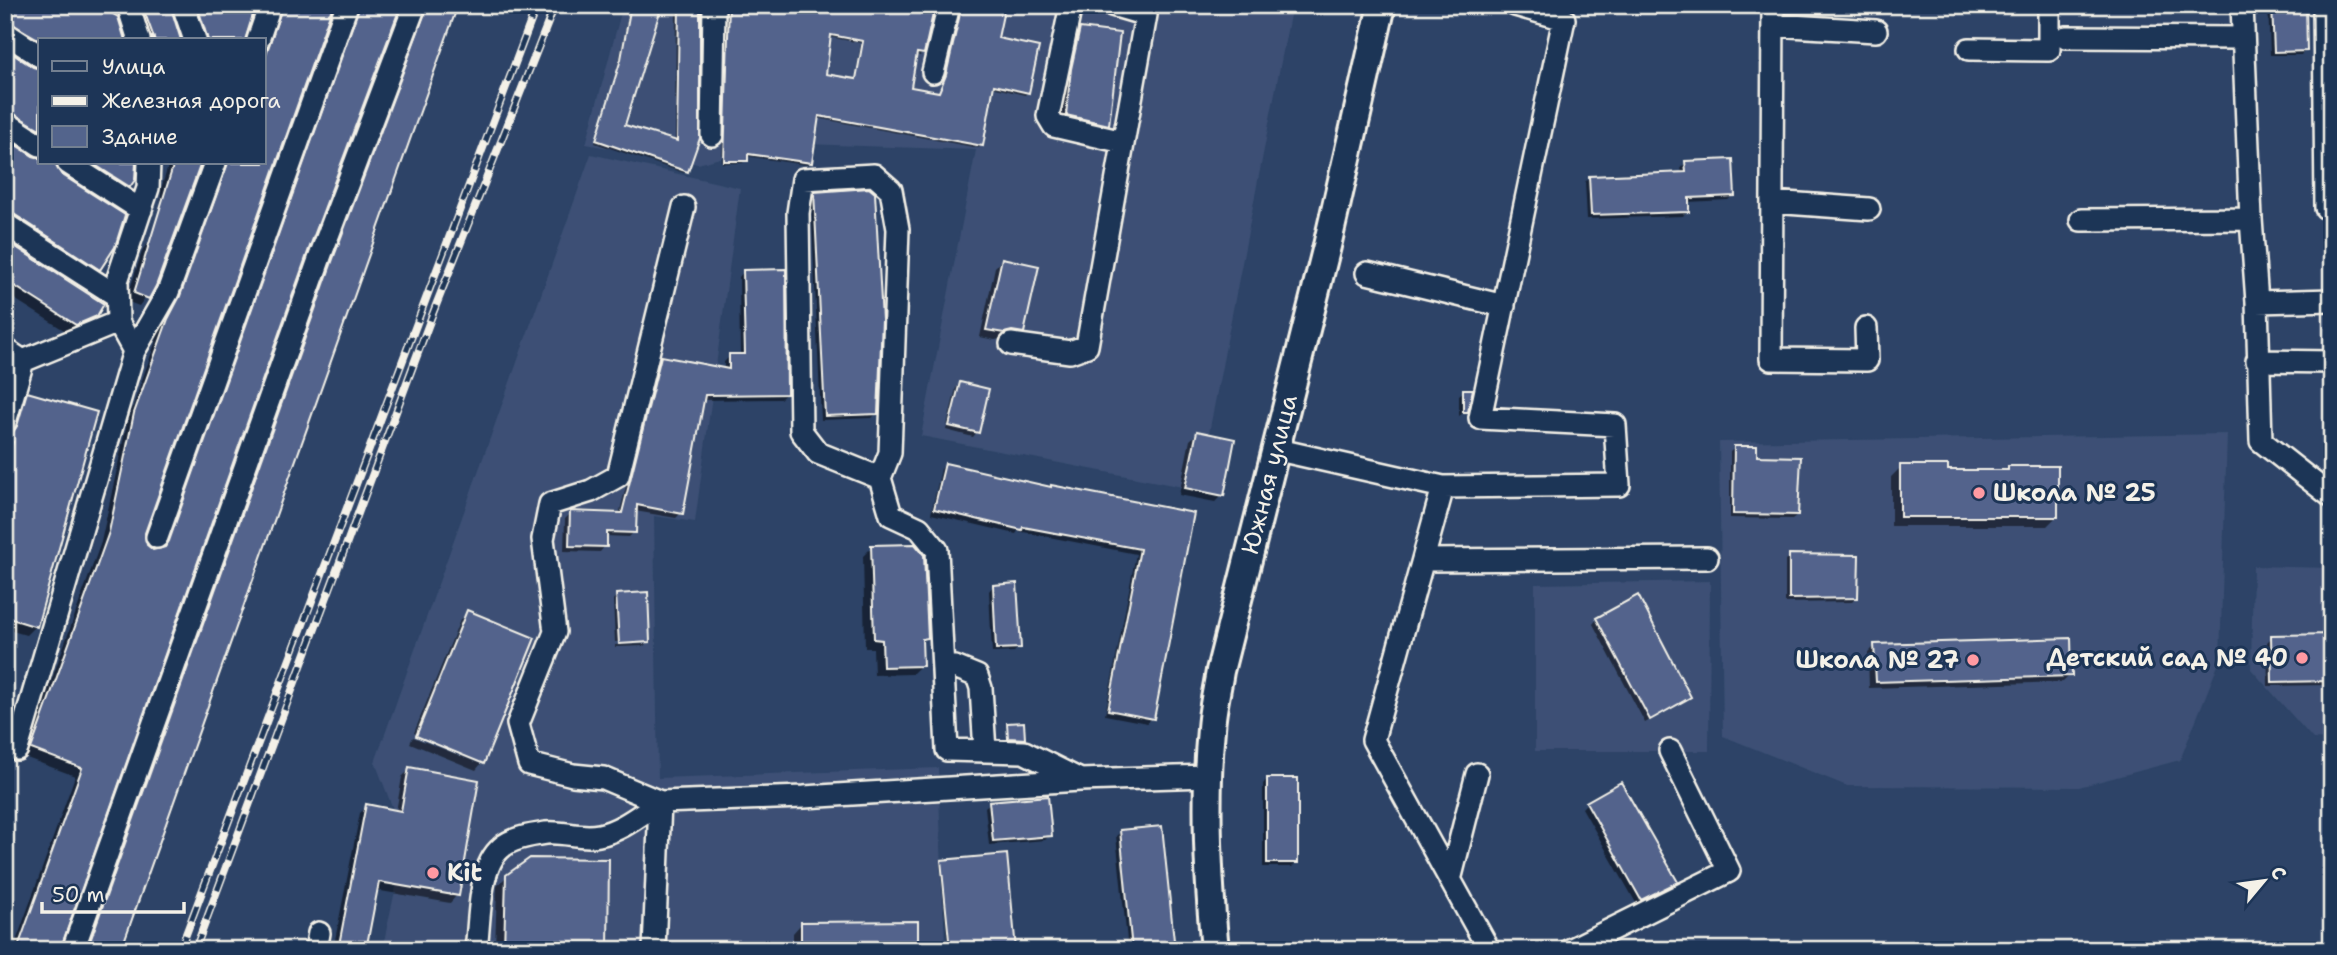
<svg xmlns="http://www.w3.org/2000/svg" width="2337" height="955" font-family="'Shantell Sans',sans-serif">
<style>
.built{fill:#3c5074}
.shadow{fill:#0007;fill-rule:evenodd}
.building{fill:#53648c;stroke:#f4f1e8;stroke-width:2;fill-rule:evenodd}
.lines{fill:none;stroke-linecap:round;stroke-linejoin:round}
.minor-casing{stroke:#f4f1e8;stroke-width:26}
.major-casing{stroke:#f4f1e8;stroke-width:32}
.minor{stroke:#1d3557;stroke-width:21}
.major{stroke:#1d3557;stroke-width:26}
.rail-casing{stroke:#f4f1e8;stroke-width:8}
.rail{stroke:#1d3557;stroke-width:5;stroke-dasharray:16;stroke-linecap:butt}
.poi-dot{fill:#ff9aa2;stroke:#1d3557;stroke-width:2.5}
.labels{text-anchor:middle;stroke-width:6;stroke-linejoin:round;paint-order:stroke}
.street-label{font-size:24px;fill:#f4f1e8;stroke:#1d3557}
.poi-label{font-size:24px;font-weight:bold;fill:#f4f1e8;stroke:#1d3557;text-anchor:start}
</style>
<rect width="100%" height="100%" fill="#2d4367"/>
<filter id="ink" filterUnits="userSpaceOnUse"><feTurbulence type="fractalNoise" baseFrequency=".0143" numOctaves="2"/><feDisplacementMap in="SourceGraphic" scale="14" xChannelSelector="R" yChannelSelector="G"/><feConvolveMatrix kernelMatrix="1 2 1 2 8 2 1 2 1" color-interpolation-filters="sRGB"/></filter>
<g filter="url(#ink)">
<path class="built" d="M623,5H1292L1198,490L921,436L976,150L776,143L698,164L586,144Z
M591,154L740,188L695,522L654,516L658,778L938,768L945,950H382L409,827L393,809L375,762Z
M2227,434L2220,660L2180,760L2079,787L1847,786L1723,736L1719,442Z
M2253,566L2332,568V740L2313,739L2251,669Z
M1710,581L1709,751H1535V584Z"/>
<path class="shadow" d="M5,5L117,18L125,40H40V55L5,31Z
M141,5H169L180,40H144L134,12Z
M185,5H256L244,40H197Z
M272,5H331L143,532L145,546L151,551L162,550L352,19L348,5H399L307,249L60,950H13L75,776L24,757L101,542L127,423L160,329L173,307L220,177L221,163H264V47Z
M416,5H457L119,950H83Z
M630,5H660L623,126L675,142L676,5H698L686,171L684,173L595,143L619,63Z
M727,5H776L922,53L920,56L915,55L909,89L938,94L944,79L960,12L958,5H1004L996,39L1028,92L1025,95L992,87L981,145L979,148L817,118L810,162L807,165L746,156L743,163H722ZM829,37L861,43L855,81L824,75Z
M2268,5H2304L2305,50L2301,55H2270Z
M1080,30L1107,124L1100,132L1059,122L1064,78L1073,38Z
M5,51L33,69L40,71V144L5,120Z
M5,140L33,158H40V163H53L99,269L91,277L5,222Z
M71,163H135L133,179L120,194Z
M169,163H199L154,286L139,306L126,301L143,249L151,240H160L161,189Z
M1686,163L1733,196L1728,200L1687,202V211L1683,216L1587,219L1585,182L1590,177L1682,174L1681,167Z
M815,193L877,413L872,418L821,420L811,198Z
M5,242L96,315L87,324L67,332L5,293Z
M1002,260L1023,332L1016,339L1004,338L995,340L980,337L995,267Z
M744,271L786,394L780,399L703,400L681,513L676,518L635,511L634,532L629,537L605,536V546L600,552L564,551L565,519L571,513L619,515L656,363L661,358L724,370V362L730,356H740L739,277Z
M961,384L977,432L973,437L946,430L956,388Z
M1464,391L1466,411L1459,416V395Z
M28,394L35,626L26,635L5,629V436L7,437L18,404Z
M1198,433L1222,495L1215,502L1179,495L1190,440Z
M1735,448L1755,458L1797,515L1792,519L1730,518V452Z
M945,465L1050,489L1192,515L1152,718L1147,723L1105,715L1136,554L1018,531L1016,534L931,514L941,469Z
M1901,467L1946,472H2005L2009,468L2057,516L2047,526H1891V477Z
M872,547L926,637L920,644L921,665L912,674L874,675L873,648H865L863,556Z
M1790,556L1856,598L1852,602L1785,603V560Z
M993,586L1019,647L1014,652L992,653L989,591Z
M617,595L648,641L646,644V640L615,642L613,600Z
M468,612L483,763L482,764V761L414,733L460,620Z
M1597,619L1689,696L1645,723L1593,624Z
M2332,636V685L2268,686L2267,642L2272,637Z
M646,644L644,646L615,647V645Z
M1875,646L2070,675L2063,682L1869,688L1868,653Z
M1008,725L1024,738L1007,740Z
M413,737L481,764L476,770L410,743Z
M410,769L457,895L450,903L375,890L364,950H333L360,813L367,806L396,812L402,777Z
M1267,779L1296,863L1292,867H1263V784Z
M990,803L1050,835L1045,840L989,845L985,807Z
M1587,803L1676,881L1636,903L1582,808Z
M1121,832L1174,950H1128L1116,836Z
M942,862L1014,950H948L940,863Z
M507,876L606,950H495L497,886Z
M801,924L916,950H793V933Z"/>
<path class="building" d="M5,5H98L118,17L125,40H40L5,20Z
M142,5H170L181,40H152V37L154,38Z
M197,5H256L245,40H208Z
M283,5H333L145,533L147,545L153,550L165,547L169,541L360,5H401L309,249L60,950H17L82,768L31,749L109,532L134,413L168,319L180,296L228,163H264V60Z
M428,5H458L121,950H87L333,259Z
M631,5H662L625,125L677,141L679,5H700V138L688,172L596,140L621,59Z
M729,5H935L924,54L917,53L911,87L939,92L946,75L962,5H1005L998,38L1039,47L1029,93L994,85L983,146L819,116L812,163L748,154V161H724ZM831,35L863,41L856,79L826,74Z
M2272,5H2306L2307,51L2274,52Z
M1080,28L1120,33L1109,125L1066,115L1071,69Z
M5,49L33,67L40,69V129L5,109Z
M5,138L33,156L40,158V163H55L61,174L125,215L115,247L100,270L12,213L5,211Z
M1733,159L1735,196L1689,198V212L1591,215L1589,176L1686,172L1685,161Z
M92,163H136L135,180L130,187Z
M174,163H201L156,286L149,299L134,293Z
M869,188L875,193L882,320L878,414L825,416L814,192Z
M5,240L104,304L97,316L76,325L5,280Z
M1002,258L1039,266L1024,333L1012,331L1004,333L986,330Z
M786,269L787,394L705,395L683,514L637,505L636,533L607,532V547L569,546L570,511L622,513L661,356L729,369V354H745L743,270Z
M960,382L989,389L979,433L949,426Z
M1463,389H1473L1468,412H1463Z
M27,392L97,412L37,627L5,617V471L13,442L5,441V435L13,432L17,426Z
M1197,431L1235,439L1224,496L1185,488Z
M1734,446H1757V456L1801,457L1798,515L1733,514Z
M945,463L1051,487V485L1194,513L1154,719L1108,710L1140,549L1023,527L1022,530L934,509Z
M1900,465H1948V470H2008V466H2058V517H1900Z
M915,544L924,555L928,638L922,639L923,666L883,667L882,640L874,639L871,545Z
M1789,554L1859,555L1858,598L1789,599Z
M1017,583L1021,648L996,649L993,585Z
M648,592L650,642L619,644L616,594Z
M1638,595L1691,697L1650,720L1596,618Z
M467,610L535,638L484,764L416,736Z
M2332,634V681L2272,682L2271,635Z
M2071,638L2072,676L1876,682L1874,644Z
M1024,722L1025,739L1008,738L1007,723Z
M409,767L479,780L459,896L379,882L366,950H338L366,804L401,811Z
M1267,778H1298V863H1267Z
M1621,782L1678,882L1641,900L1586,802Z
M1048,796L1052,836L993,841L989,801Z
M1162,826L1175,950H1132L1120,830Z
M1007,854L1016,950H950L941,860Z
M530,858L609,859L608,950H504L506,875Z
M918,921V950H801V922Z"/>
<g class="lines">
<g class="minor-casing">
<path id="minor" d="M128,5L139,40
M183,5L195,40
M1071,5L1048,116L1054,126L1123,142
M1773,5L1771,359L1867,360L1866,328
M2242,5L2251,219L2257,302L2261,441L2332,497
M2324,5L2326,208
M1773,25L1876,31
M5,33L40,56
M2066,37L2243,38
M258,40L270,5
M1969,49L2049,50V5
M933,72L949,5
M5,122L40,145
M712,135L714,5
M68,163L141,210
M1772,202L1869,209
M684,207L618,476L591,491L550,504L543,539L555,632L518,724L529,764L573,775L603,778L660,802L804,797L1080,780L1208,776
M2081,220L2251,219
M5,224L117,296
M1367,273L1504,306
M2257,302L2332,300
M1011,344L1070,352L1087,346L1146,15L1112,5
M5,349L23,361
M134,351L168,292L215,163
M23,361L118,322
M2257,361L2332,362
M5,422L23,361
M1274,449L1443,487
M880,478L818,453L801,431L798,213L803,179L874,175L891,190L898,229L890,453L880,478L891,515L919,528L937,550L947,750L1024,752L1078,779
M157,537L347,5
M1423,560L1707,558
M943,667H955L977,676L981,688L985,751
M17,749L134,351L118,322L117,281L148,188L149,163
M1450,880L1477,774
M73,950L321,254L415,5
M316,950L319,933
M476,950C480,921 478,867 501,848C511,838 532,835 546,833C564,831 581,839 599,835C621,831 641,814 660,802
M654,950L660,802
M1489,950L1373,740L1443,487L1619,485L1615,425L1480,418L1564,19L1515,5
M1570,950L1729,871L1670,751"/>
</g>
<g class="major-casing">
<g id="major">
<path id="s1" d="M1215,950C1208,877 1204,802 1211,729C1212,710 1217,690 1220,671L1327,246L1382,5"/>
</g>
</g>
<use href="#minor" class="minor"/>
<use href="#major" class="major"/>
<g class="rail-casing">
<path id="rail" d="M180,950L537,5
M195,950L431,318L555,5"/>
</g>
<use href="#rail" class="rail"/>
</g>
</g>
<g class="poi-dot">
<circle cx="1979" cy="493" r="7"/>
<circle cx="2302" cy="658" r="7"/>
<circle cx="1973" cy="660" r="7"/>
<circle cx="433" cy="873" r="7"/>
</g>
<g class="labels">
<g class="street-label">
<text dy="8" stroke="none"><textPath href="#s1" startOffset="483">Южная улица</textPath></text>
</g>
<g class="poi-label">
<text x="1993" y="501">Школа № 25</text>
<text x="2288" y="666" text-anchor="end">Детский сад № 40</text>
<text x="1959" y="668" text-anchor="end">Школа № 27</text>
<text x="447" y="881">Kit</text>
</g>
</g>
<rect width="2337" height="955" fill="none" stroke="#1d3557" stroke-width="28"/>
<rect x="14" y="14" width="2309" height="927" fill="none" stroke="#f4f1e8" stroke-width="2.5" filter="url(#ink)"/>
<rect x="38" y="38" width="228" height="126" fill="#1d3557" stroke="#738091" stroke-width="2"/>
<rect x="52" y="61" width="35" height="10" fill="#1d3557" stroke="#738091" stroke-width="2"/>
<text x="102" y="74" font-size="21" fill="#f4f1e8">Улица</text>
<rect x="52" y="96" width="35" height="10" fill="#f4f1e8" stroke="#738091" stroke-width="2"/>
<text x="102" y="108" font-size="21" fill="#f4f1e8">Железная дорога</text>
<rect x="52" y="126" width="35" height="21" fill="#53648c" stroke="#738091" stroke-width="2"/>
<text x="102" y="144" font-size="21" fill="#f4f1e8">Здание</text>
<g transform="translate(2264 881) rotate(61)" stroke="#1d3557" stroke-width="5" paint-order="stroke">
<path d="M0-5L12 26L0 18L-12 26Z" fill="#f4f1e8"/>
<text y="-10" font-size="19" font-weight="bold" text-anchor="middle" fill="#f4f1e8">С</text>
</g>
<path d="M42 902v10h142v-10" fill="none" stroke="#f4f1e8" stroke-width="3.5"/>
<text x="52" y="902" font-size="21" fill="#f4f1e8" stroke="#1d3557" stroke-width="5" paint-order="stroke">50 m</text>
</svg>
